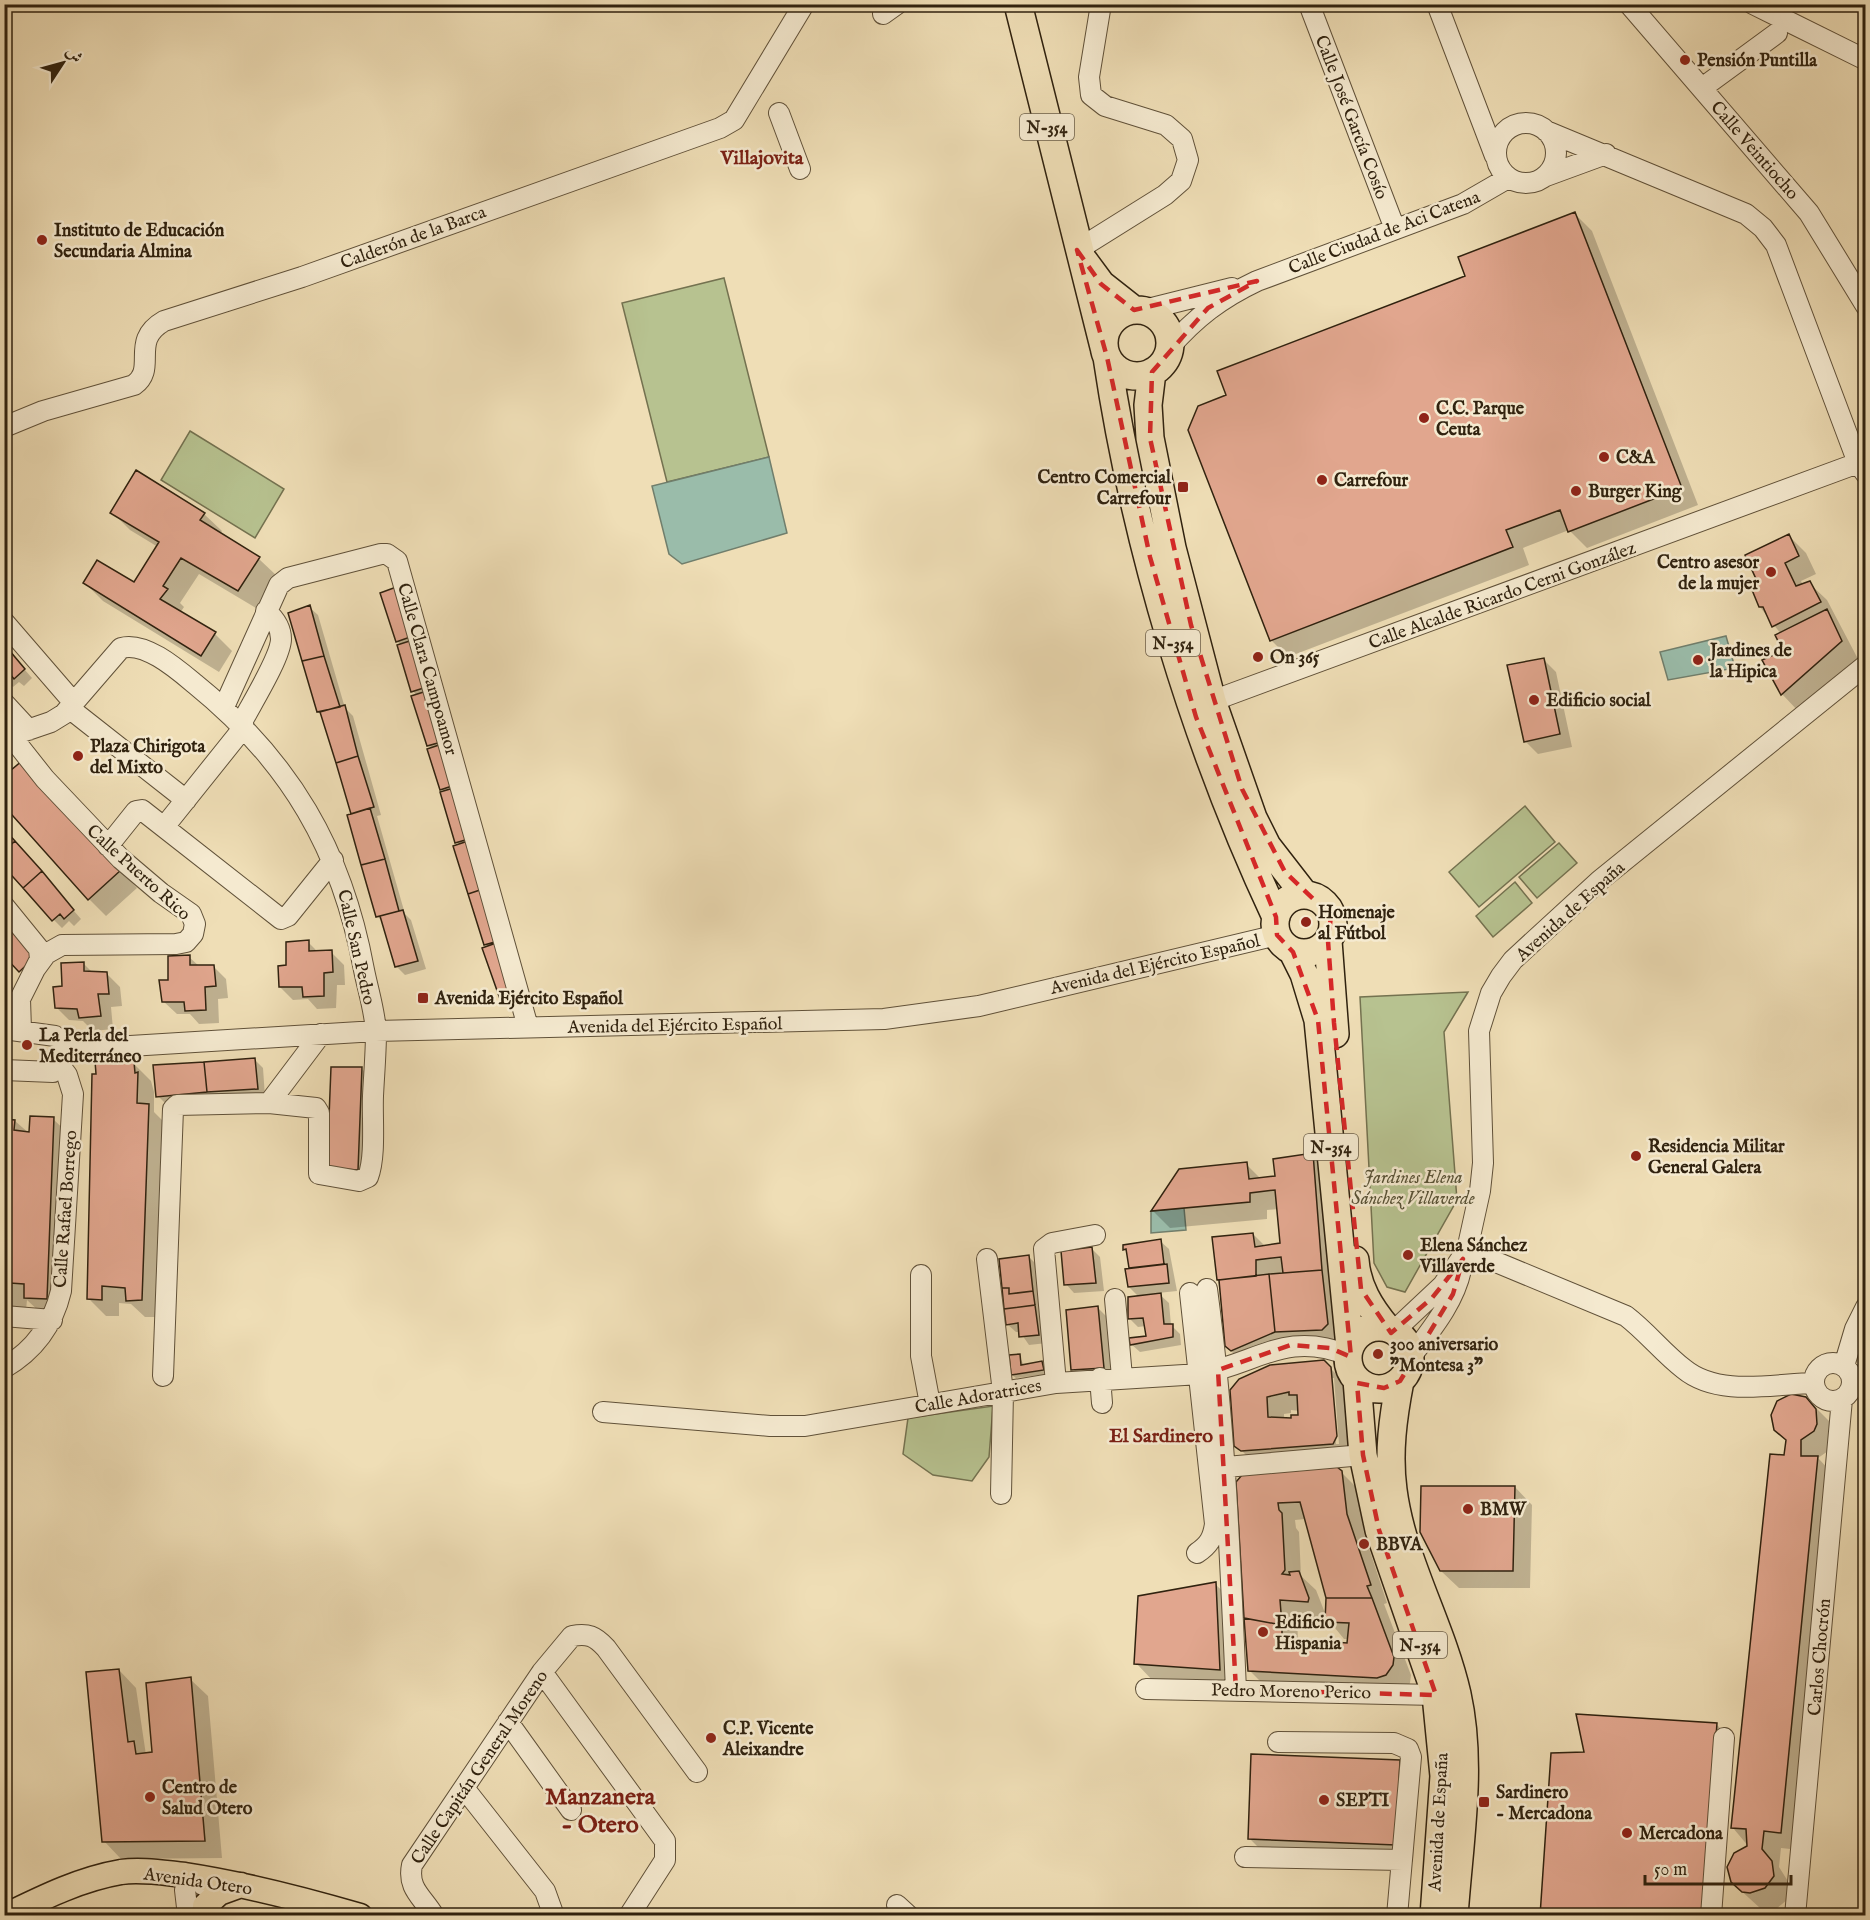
<svg xmlns="http://www.w3.org/2000/svg" width="1870" height="1920" font-family="'IM FELL English',Amiri,serif">
<style>
.green{fill:#b7c290;stroke:#747250;stroke-width:1.5}
.water{fill:#9abcaa;stroke:#707e6c;stroke-width:1.5}
.shadow{fill:#0003;fill-rule:evenodd}
.building{fill:#e1a68e;stroke:#30220f;stroke-width:1.5;fill-rule:evenodd}
.lines{fill:none;stroke-linecap:round;stroke-linejoin:round}
.minor-casing{stroke:#605139;stroke-width:22}
.major-casing{stroke:#30220f;stroke-width:27}
.highway-casing{stroke:#30220f;stroke-width:30}
.minor{stroke:#f5ead0;stroke-width:20}
.major{stroke:#efdeb6;stroke-width:24}
.highway{stroke:#efdeb6;stroke-width:27}
.marked{fill:none;stroke:#d62828;stroke-width:4.5;stroke-dasharray:12 8;stroke-linejoin:round}
.poi-dot{fill:#8f2418;stroke:#f5ead0;stroke-width:2}
.labels{text-anchor:middle;stroke-width:5;stroke-linejoin:round;paint-order:stroke}
.shield{fill:#f5ead0;stroke:#6b5e49;stroke-width:1.5}
.shield-label{font-size:16px;font-weight:bold;fill:#30220f}
.poi-label{font-size:18px;font-weight:bold;fill:#30220f;stroke:#f5ead0;text-anchor:start}
.street-label{font-size:18px;fill:#30220f;stroke:#f5ead0}
.park-label{font-size:18px;font-style:italic;fill:#585236;stroke:#f5ead0}
.neighbourhood-label{font-size:20px;font-weight:bold;fill:#7a1f14;stroke:#f5ead0}
.district-label{font-size:24px;font-weight:bold;fill:#7a1f14;stroke:#f5ead0}
</style>
<rect width="100%" height="100%" fill="#efdeb6"/>
<filter id="stains"><feTurbulence type="fractalNoise" baseFrequency=".00333" numOctaves="4"/><feColorMatrix values="0 0 0 0 .2 0 0 0 0 .09 0 0 0 0 .02 0 0 0 .5 -.17"/></filter>
<radialGradient id="worn" r=".72"><stop offset=".6" stop-color="#630" stop-opacity="0"/><stop offset="1" stop-color="#630" stop-opacity=".3"/></radialGradient>
<path class="green" d="M724,278L769,457L667,482L622,303Z
M190,431L284,489L255,538L161,480Z
M1525,806L1555,842L1479,907L1449,872Z
M1559,843L1577,863L1537,898L1519,877Z
M1515,882L1532,903L1493,937L1476,916Z
M1468,992L1444,1032L1457,1200L1405,1292L1387,1287L1374,1263L1360,997Z
M993,1406L989,1457L972,1481L933,1475L903,1454L908,1418Z"/>
<path class="water" d="M769,457L787,533L682,564L669,554L652,486Z
M1726,636L1735,668L1668,680L1660,652Z
M1184,1208L1186,1230L1151,1233V1211Z"/>
<path class="shadow" d="M1575,214L1592,231L1698,505L1587,548L1569,530L1523,548L1529,565L1288,657L1271,640L1467,277Z
M112,512L204,514L222,531L220,534L259,559L277,576L256,608L199,574L180,603L184,607L180,613L215,634L232,651L219,672L103,601L85,583L134,584L158,547L130,530Z
M1789,536L1806,553L1816,574L1801,581L1803,585L1809,583L1827,600L1858,659L1799,712L1782,694L1764,661L1785,651L1781,634L1760,607L1759,582Z
M399,588L524,1001L510,1006L502,998L488,947L485,944L459,845L442,793L445,792L442,789L432,749L428,745L417,696L413,691L401,645L397,641Z
M309,607L318,615L345,708L353,716L381,815L377,816L405,914L411,920L426,969L405,975L396,966L384,923L377,916L353,815L290,614Z
M4,646L32,678L24,686L19,682L13,687L5,679Z
M1543,659L1556,672L1572,747L1538,754L1525,741Z
M40,779L137,888L106,916L89,899Z
M4,831L81,919L74,926L69,921L62,928L53,919Z
M308,942L318,952H331L344,965L345,985H337L336,1008L317,1009L308,999L293,1000L280,987L288,966Z
M189,957L199,966H213L226,979L228,998L218,999L219,1023L199,1024L190,1014H177L163,1001L170,981Z
M83,963L93,973L107,974L120,987L122,1006L111,1007L113,1029L93,1031L83,1021L69,1020L56,1007L63,988Z
M255,1060L263,1068L265,1097L166,1104L158,1096Z
M134,1064L151,1081L154,1092V1112L165,1123L159,1317H145L131,1304L119,1303V1316H106L88,1298Z
M362,1069L375,1082L371,1182L342,1180Z
M53,1119L71,1136L64,1316L43,1315L27,1300L26,1310H4V1120L15,1121L30,1134Z
M1312,1155L1330,1172L1340,1337L1335,1343L1239,1359L1226,1346L1218,1279L1253,1234L1265,1246L1282,1244L1279,1209L1267,1210V1219L1170,1228L1153,1211L1246,1164L1261,1179L1276,1177Z
M1160,1241L1169,1249L1177,1291L1158,1293L1169,1303L1171,1325L1180,1334L1181,1345L1140,1352L1131,1344L1147,1337L1146,1326L1138,1327L1129,1318L1139,1297L1129,1287L1131,1269L1128,1252L1125,1249Z
M1092,1249L1100,1257L1104,1291L1074,1293L1066,1284Z
M1028,1256L1037,1265L1047,1343L1029,1345L1020,1332H1016L1007,1324Z
M1097,1307L1110,1320L1116,1380L1086,1382L1073,1369Z
M1019,1355L1024,1366L1042,1363L1047,1374L1016,1378L1012,1375Z
M1323,1361L1348,1386L1354,1454L1254,1463L1236,1445L1232,1390ZM1331,1378H1334L1339,1444H1336ZM1291,1410L1300,1411V1416L1284,1420V1414L1291,1413Z
M1811,1403L1829,1421L1835,1435L1831,1449L1818,1458L1834,1475L1799,1850L1781,1848L1779,1867L1791,1886L1787,1900L1776,1909H1761L1737,1887L1749,1847L1733,1828L1786,1456Z
M1341,1472L1359,1490L1364,1533L1387,1603L1384,1604L1411,1675L1410,1683L1404,1692L1267,1688L1249,1670L1237,1482ZM1305,1519L1327,1593V1618L1316,1590L1301,1576L1299,1532L1296,1528L1295,1520ZM1297,1617L1327,1618L1344,1639H1349L1348,1644L1298,1641Z
M1515,1487L1532,1505L1530,1588H1459L1441,1571Z
M1215,1584L1233,1601L1237,1686L1153,1681L1136,1663Z
M119,1670L136,1688L146,1755L154,1754L190,1679L208,1696L222,1858L121,1859L104,1841Z
M1716,1724L1734,1742L1721,1916H1541L1585,1754Z
M1399,1762L1417,1779L1413,1862L1267,1856L1250,1839Z"/>
<path class="building" d="M1575,212L1682,488L1568,532L1560,510L1506,530L1513,547L1270,641L1188,430L1198,406L1226,395L1217,371L1465,276L1458,257Z
M136,470L205,513L200,520L260,557L238,591L181,558L163,586L168,589L160,599L216,632L201,656L83,583L97,560L134,582L159,542L110,513Z
M1789,534L1799,556L1785,563L1796,586L1810,581L1821,602L1772,627L1763,607H1759L1750,585L1757,581L1745,555Z
M399,586L416,635L396,642L380,593Z
M310,605L324,656L302,661L288,613Z
M1827,609L1842,641L1781,695L1762,660L1783,651L1775,635Z
M416,639L430,686L411,692L397,645Z
M4,644L25,669L14,679L10,674L4,679Z
M324,656L340,707L317,712L302,661Z
M1544,658L1560,734L1524,742L1507,665Z
M430,690L445,741L427,746L411,696Z
M345,705L358,756L336,763L320,712Z
M445,743L458,784L440,790L427,749Z
M358,756L374,807L351,814L336,763Z
M23,760L121,870L88,900L4,806V776Z
M457,787L472,838L455,843L440,792Z
M370,808L385,859L361,865L347,815Z
M4,829L15,841L4,851Z
M471,840L486,888L468,894L453,846Z
M15,841L42,871L23,888L4,867V851Z
M385,859L399,911L376,917L361,865Z
M42,871L74,910L64,919L60,914L52,921L23,888Z
M486,888L502,940L484,945L468,894Z
M403,910L418,961L395,967L380,916Z
M8,921L36,956L19,972L4,956V924Z
M309,940V951L332,950L333,972L324,973V996L303,997L302,987H279L278,966L286,965V942Z
M499,942L517,993L500,999L482,948Z
M190,955V965H214L216,986L205,987L206,1010L185,1011L184,1002H162L159,980H168V956Z
M84,962V971L107,972L109,994H98L101,1016L79,1018L77,1009L55,1008L53,987L62,986L61,963Z
M255,1058L258,1089L207,1092L204,1062Z
M95,1061L134,1062L135,1073L138,1072L137,1103L149,1104L142,1300L126,1301L125,1288L102,1286V1300L87,1299L92,1074H96Z
M204,1062L207,1092L156,1097L153,1065Z
M331,1067H362L358,1170L327,1168Z
M30,1116L54,1117L47,1299L24,1298V1284L10,1283L9,1293H4V1119L15,1120L14,1130L29,1132Z
M1313,1153L1322,1270L1283,1273L1281,1257L1256,1260V1276L1217,1280L1212,1237L1253,1233L1255,1247L1280,1243L1275,1190L1250,1193V1202L1151,1211L1179,1169L1247,1162L1249,1179L1275,1176L1273,1159Z
M1161,1239L1164,1264L1129,1268L1126,1249L1123,1250V1245Z
M1092,1247L1096,1283L1064,1285L1061,1251Z
M1029,1255L1033,1291L1009,1294V1288H1002L999,1259Z
M1167,1264L1169,1283L1128,1287L1125,1269Z
M1322,1270L1328,1324L1322,1330L1275,1332L1269,1274Z
M1269,1274L1275,1332L1231,1351L1225,1346L1219,1280Z
M1002,1288H1009V1294L1033,1291L1035,1305L1004,1309Z
M1161,1293L1164,1324H1173V1337L1130,1345L1129,1338L1146,1336L1143,1318L1128,1319V1297Z
M1035,1305L1039,1335L1019,1337L1018,1323L1006,1325L1004,1309Z
M1098,1306L1104,1368L1071,1370L1066,1310Z
M1020,1354L1021,1365L1042,1361L1044,1370L1011,1375L1009,1355Z
M1324,1360L1331,1367L1337,1436L1333,1444L1241,1451L1234,1446L1230,1390L1239,1379L1270,1365ZM1289,1392V1395H1297L1298,1415H1291V1418L1268,1417L1267,1397Z
M1791,1394L1806,1397L1816,1409L1817,1424L1814,1431L1801,1440V1456H1818L1781,1833L1764,1831L1762,1849L1772,1861L1774,1876L1765,1888L1750,1893L1742,1892L1731,1882L1727,1867L1734,1853L1747,1846L1746,1829L1731,1828L1770,1454L1784,1455L1786,1440L1774,1430L1771,1415L1777,1401Z
M1337,1467L1342,1471L1347,1514L1371,1585L1367,1586L1372,1598H1326L1300,1502L1278,1503L1279,1510L1282,1513L1285,1570L1282,1574L1290,1575L1289,1572L1299,1571L1309,1598L1308,1602L1280,1600L1282,1625L1244,1618L1236,1482L1242,1475Z
M1421,1486H1515L1513,1571H1440L1420,1532Z
M1216,1582L1220,1670L1134,1664L1138,1596Z
M1326,1598H1372L1394,1657L1393,1665L1386,1675L1377,1678L1248,1671L1244,1618L1282,1625V1638L1347,1643L1349,1623L1325,1622Z
M119,1669L128,1742L134,1741L136,1754L152,1752L146,1683L191,1677L205,1841L102,1842L86,1672Z
M1576,1714L1717,1723L1703,1916L1653,1913V1916H1540L1551,1753L1584,1752Z
M1251,1754L1400,1760L1396,1845L1248,1839Z"/>
<g class="lines">
<g class="minor-casing">
<path id="minor" d="M1309,4L1395,229
M1437,4L1495,156
M1629,4L1809,213L1866,306
M1753,4L1866,60
M883,14L897,4
M1702,88L1777,33
M779,113L800,169
M1496 153a30 30 0 1 1 60 0a30 30 0 1 1-60 0Z
M1546,131L1746,214L1763,228L1776,245L1858,463L1866,474
M1546,176L1606,154
M1077,250L1165,195L1181,181L1188,160L1182,139L1166,125L1105,106L1091,95L1089,77L1101,4
M1144,310L1232,288
M1169,348C1195,318 1221,298 1257,281L1463,204L1508,178
M4,427L43,411L134,385C158,368 129,341 164,321L302,277L720,128L734,120L804,4
M4,622L74,703
M1212,701L1858,463
M4,703L29,730
M224,707L279,585L288,578L381,554H387L397,561L528,1027
M69,708L186,800
M241,724C250,706 281,657 281,639C281,627 275,619 266,611
M11,736L45,779L121,859L161,893L191,914L195,924L193,934L186,942L176,944L62,945L46,954L35,969
M4,738L51,722L64,714L121,648C145,641 177,669 195,684C290,761 342,850 364,970C368,990 375,1012 376,1032C376,1053 374,1075 373,1096C372,1119 376,1156 368,1177L359,1181L319,1174V1113L316,1108L269,1103L177,1105L173,1109L163,1376
M164,827L244,727
M108,846L136,811L142,810L281,919L288,916L333,860
M4,906L39,949L40,959L20,999L21,1030
M4,1029L55,1036C68,1048 68,1062 53,1072L4,1070
M65,1050L376,1031L884,1019L979,1006L1277,935
M269,1103L321,1034
M1467,1250L1626,1316C1647,1332 1663,1353 1684,1369C1718,1397 1773,1384 1814,1383
M987,1259L1003,1392L1001,1494
M921,1275V1356L930,1404
M1207,1289C1225,1422 1230,1556 1236,1690
M1190,1293L1215,1524C1213,1538 1209,1545 1197,1553
M1115,1299L1122,1377
M4,1316L52,1320
M1394,1331L1443,1285L1467,1250L1480,1191L1483,1163L1479,1031L1491,993L1501,976L1513,960L1599,881L1866,665
M1410,1358C1430,1331 1454,1303 1461,1270
M1814 1382a19 19 0 1 1 38 0a19 19 0 1 1-38 0Z
M1844,1366L1855,1329L1866,1307
M4,1368C35,1350 53,1325 61,1291L73,1094L67,1075L61,1067
M1100,1378L1102,1403
M1056,1383L1044,1249L1052,1243L1095,1235
M603,1412L770,1426H805L1056,1383L1200,1374C1258,1363 1286,1330 1348,1355
M1226,1467L1363,1455
M542,1672L665,1841V1860L629,1916
M1146,1689L1436,1695
M508,1722L571,1810
M1278,1742L1394,1743L1408,1749L1411,1757L1397,1916
M464,1788L545,1891L554,1916
M1245,1857L1402,1860
M897,1905L909,1916
M188,1916L185,1890L189,1881L199,1877L203,1885
M434,1916C423,1897 407,1889 412,1865L542,1672L572,1636C588,1633 595,1636 606,1648L697,1772
M1711,1916L1724,1738
M1795,1916L1842,1399"/>
</g>
<g class="major-casing">
<path id="major" d="M205,1906L219,1893L241,1885
M5,1916C42,1898 80,1879 121,1872C142,1869 164,1873 185,1875C244,1884 302,1899 360,1916"/>
</g>
<g class="highway-casing">
<path id="highway" d="M1018,4L1104,347
M1084,261L1101,284L1134,310
M1104 343a33 33 0 1 1 66 0a33 33 0 1 1-66 0Z
M1107,357C1135,545 1195,745 1276,917
M1152,372L1148,405L1150,438L1172,548L1212,701L1253,818L1267,846L1305,895
M1275 924a29 29 0 1 1 58 0a29 29 0 1 1-58 0Z
M1328,941L1335,1034
M1293,952L1304,974L1318,1020L1350,1347
M1355,1260C1357,1287 1370,1308 1387,1328
M1348 1358a31 31 0 1 1 62 0a31 31 0 1 1-62 0Z
M1357,1380L1363,1455L1379,1530L1436,1695L1444,1776L1434,1916
M1400,1381C1393,1417 1388,1453 1393,1490C1402,1560 1441,1624 1457,1694C1473,1766 1459,1842 1454,1916"/>
</g>
<use href="#minor" class="minor"/>
<use href="#major" class="major"/>
<use href="#highway" class="highway"/>
</g>
<path class="marked" d="M1077,250L1101,284L1134,310L1257,281L1208,308L1152,372L1150,438L1191,625L1242,789L1285,872L1331,916L1328,941L1334,1023L1361,1289L1391,1333L1432,1298L1463,1259L1453,1294L1400,1381L1384,1388L1357,1383L1363,1455L1379,1530L1436,1695L1236,1690L1218,1370L1291,1345L1330,1348L1351,1357L1318,1020L1293,952L1277,935L1276,917L1196,717L1150,557L1107,357Z"/>
<g class="poi-dot">
<circle cx="1685" cy="60" r="6"/>
<circle cx="42" cy="240" r="6"/>
<circle cx="1424" cy="418" r="6"/>
<circle cx="1604" cy="457" r="6"/>
<circle cx="1322" cy="480" r="6"/>
<rect x="1177" y="481" width="12" height="12" rx="3"/>
<circle cx="1576" cy="491" r="6"/>
<circle cx="1771" cy="572" r="6"/>
<circle cx="1258" cy="657" r="6"/>
<circle cx="1698" cy="660" r="6"/>
<circle cx="1534" cy="700" r="6"/>
<circle cx="78" cy="756" r="6"/>
<circle cx="1306" cy="922" r="6"/>
<rect x="417" y="992" width="12" height="12" rx="3"/>
<circle cx="27" cy="1045" r="6"/>
<circle cx="1636" cy="1156" r="6"/>
<circle cx="1408" cy="1255" r="6"/>
<circle cx="1378" cy="1354" r="6"/>
<circle cx="1468" cy="1509" r="6"/>
<circle cx="1364" cy="1544" r="6"/>
<circle cx="1263" cy="1632" r="6"/>
<circle cx="711" cy="1738" r="6"/>
<circle cx="150" cy="1797" r="6"/>
<circle cx="1324" cy="1800" r="6"/>
<rect x="1478" y="1796" width="12" height="12" rx="3"/>
<circle cx="1627" cy="1833" r="6"/>
</g>
<g class="labels">
<g class="shield">
<rect x="1020" y="114" width="54" height="26" rx="4.5"/>
<rect x="1146" y="630" width="54" height="26" rx="4.5"/>
<rect x="1304" y="1134" width="54" height="26" rx="4.5"/>
<rect x="1393" y="1632" width="54" height="26" rx="4.5"/>
</g>
<g class="shield-label">
<text x="1047" y="133">N-354</text>
<text x="1173" y="649">N-354</text>
<text x="1331" y="1153">N-354</text>
<text x="1420" y="1651">N-354</text>
</g>
<g class="poi-label">
<text x="1697" y="66">Pensión Puntilla</text>
<text x="54" y="236">Instituto de Educación<tspan x="54" dy="21">Secundaria Almina</tspan></text>
<text x="1436" y="414">C.C. Parque<tspan x="1436" dy="21">Ceuta</tspan></text>
<text x="1616" y="463">C&amp;A</text>
<text x="1171" y="483" text-anchor="end">Centro Comercial<tspan x="1171" dy="21">Carrefour</tspan></text>
<text x="1334" y="486">Carrefour</text>
<text x="1588" y="497">Burger King</text>
<text x="1759" y="568" text-anchor="end">Centro asesor<tspan x="1759" dy="21">de la mujer</tspan></text>
<text x="1710" y="656">Jardines de<tspan x="1710" dy="21">la Hipica</tspan></text>
<text x="1270" y="663">On 365</text>
<text x="1546" y="706">Edificio social</text>
<text x="90" y="752">Plaza Chirigota<tspan x="90" dy="21">del Mixto</tspan></text>
<text x="1318" y="918">Homenaje<tspan x="1318" dy="21">al Fútbol</tspan></text>
<text x="435" y="1004">Avenida Ejército Español</text>
<text x="39" y="1041">La Perla del<tspan x="39" dy="21">Mediterráneo</tspan></text>
<text x="1648" y="1152">Residencia Militar<tspan x="1648" dy="21">General Galera</tspan></text>
<text x="1420" y="1251">Elena Sánchez<tspan x="1420" dy="21">Villaverde</tspan></text>
<text x="1390" y="1350">300 aniversario<tspan x="1390" dy="21">"Montesa 3"</tspan></text>
<text x="1480" y="1515">BMW</text>
<text x="1376" y="1550">BBVA</text>
<text x="1275" y="1628">Edificio<tspan x="1275" dy="21">Hispania</tspan></text>
<text x="723" y="1734">C.P. Vicente<tspan x="723" dy="21">Aleixandre</tspan></text>
<text x="162" y="1793">Centro de<tspan x="162" dy="21">Salud Otero</tspan></text>
<text x="1496" y="1798">Sardinero<tspan x="1496" dy="21">- Mercadona</tspan></text>
<text x="1336" y="1806">SEPTI</text>
<text x="1639" y="1839">Mercadona</text>
</g>
<g class="street-label">
<text transform="translate(1352 117) rotate(69)" y="6">Calle José García Cosío</text>
<text transform="translate(1755 150) rotate(49)" y="6">Calle Veintiocho</text>
<text transform="translate(1384 232) rotate(-21)" y="6">Calle Ciudad de Aci Catena</text>
<text transform="translate(413 237) rotate(-20)" y="6">Calderón de la Barca</text>
<text transform="translate(1502 595) rotate(-20)" y="6">Calle Alcalde Ricardo Cerni González</text>
<text transform="translate(428 669) rotate(74)" y="6">Calle Clara Campoamor</text>
<text transform="translate(139 872) rotate(42)" y="6">Calle Puerto Rico</text>
<text transform="translate(1570 911) rotate(-42)" y="6">Avenida de España</text>
<text transform="translate(357 947) rotate(77)" y="6">Calle San Pedro</text>
<text transform="translate(1155 964) rotate(-13)" y="6">Avenida del Ejército Español</text>
<text transform="translate(675 1025) rotate(-1)" y="6">Avenida del Ejército Español</text>
<text transform="translate(65 1209) rotate(-86)" y="6">Calle Rafael Borrego</text>
<text transform="translate(978 1396) rotate(-10)" y="6">Calle Adoratrices</text>
<text transform="translate(1819 1657) rotate(-85)" y="6">Carlos Chocrón</text>
<text transform="translate(1291 1691) rotate(1)" y="6">Pedro Moreno Perico</text>
<text transform="translate(479 1767) rotate(-56)" y="6">Calle Capitán General Moreno</text>
<text transform="translate(1438 1822) rotate(-87)" y="6">Avenida de España</text>
<text transform="translate(198 1881) rotate(8)" y="6">Avenida Otero</text>
</g>
<g class="park-label">
<text x="1413" y="1183">Jardines Elena<tspan x="1413" dy="21">Sánchez Villaverde</tspan></text>
</g>
<g class="neighbourhood-label">
<text x="762" y="164">Villajovita</text>
<text x="1161" y="1442">El Sardinero</text>
</g>
<g class="district-label">
<text x="600" y="1804">Manzanera<tspan x="600" dy="28">- Otero</tspan></text>
</g>
</g>
<rect width="1870" height="1920" fill="none" stroke="#efdeb6" stroke-width="24"/>
<rect x="6" y="6" width="1858" height="1908" fill="none" stroke="#30220f" stroke-width="3"/>
<rect x="12" y="12" width="1846" height="1896" fill="none" stroke="#30220f" stroke-width="1.5"/>
<g transform="translate(63 63) rotate(54)" stroke="#f5ead0" stroke-width="4.5" paint-order="stroke">
<path d="M0-4.5L10 22L0 15L-10 22Z" fill="#30220f"/>
<text y="-9" font-size="16" font-weight="bold" text-anchor="middle" fill="#30220f">ش</text>
</g>
<path d="M1645 1875v9h146v-9" fill="none" stroke="#30220f" stroke-width="3"/>
<text x="1654" y="1875" font-size="18" fill="#30220f" stroke="#f5ead0" stroke-width="4.5" paint-order="stroke">50 m</text>
<rect width="100%" height="100%" filter="url(#stains)"/>
<rect width="100%" height="100%" fill="url(#worn)"/>
</svg>
